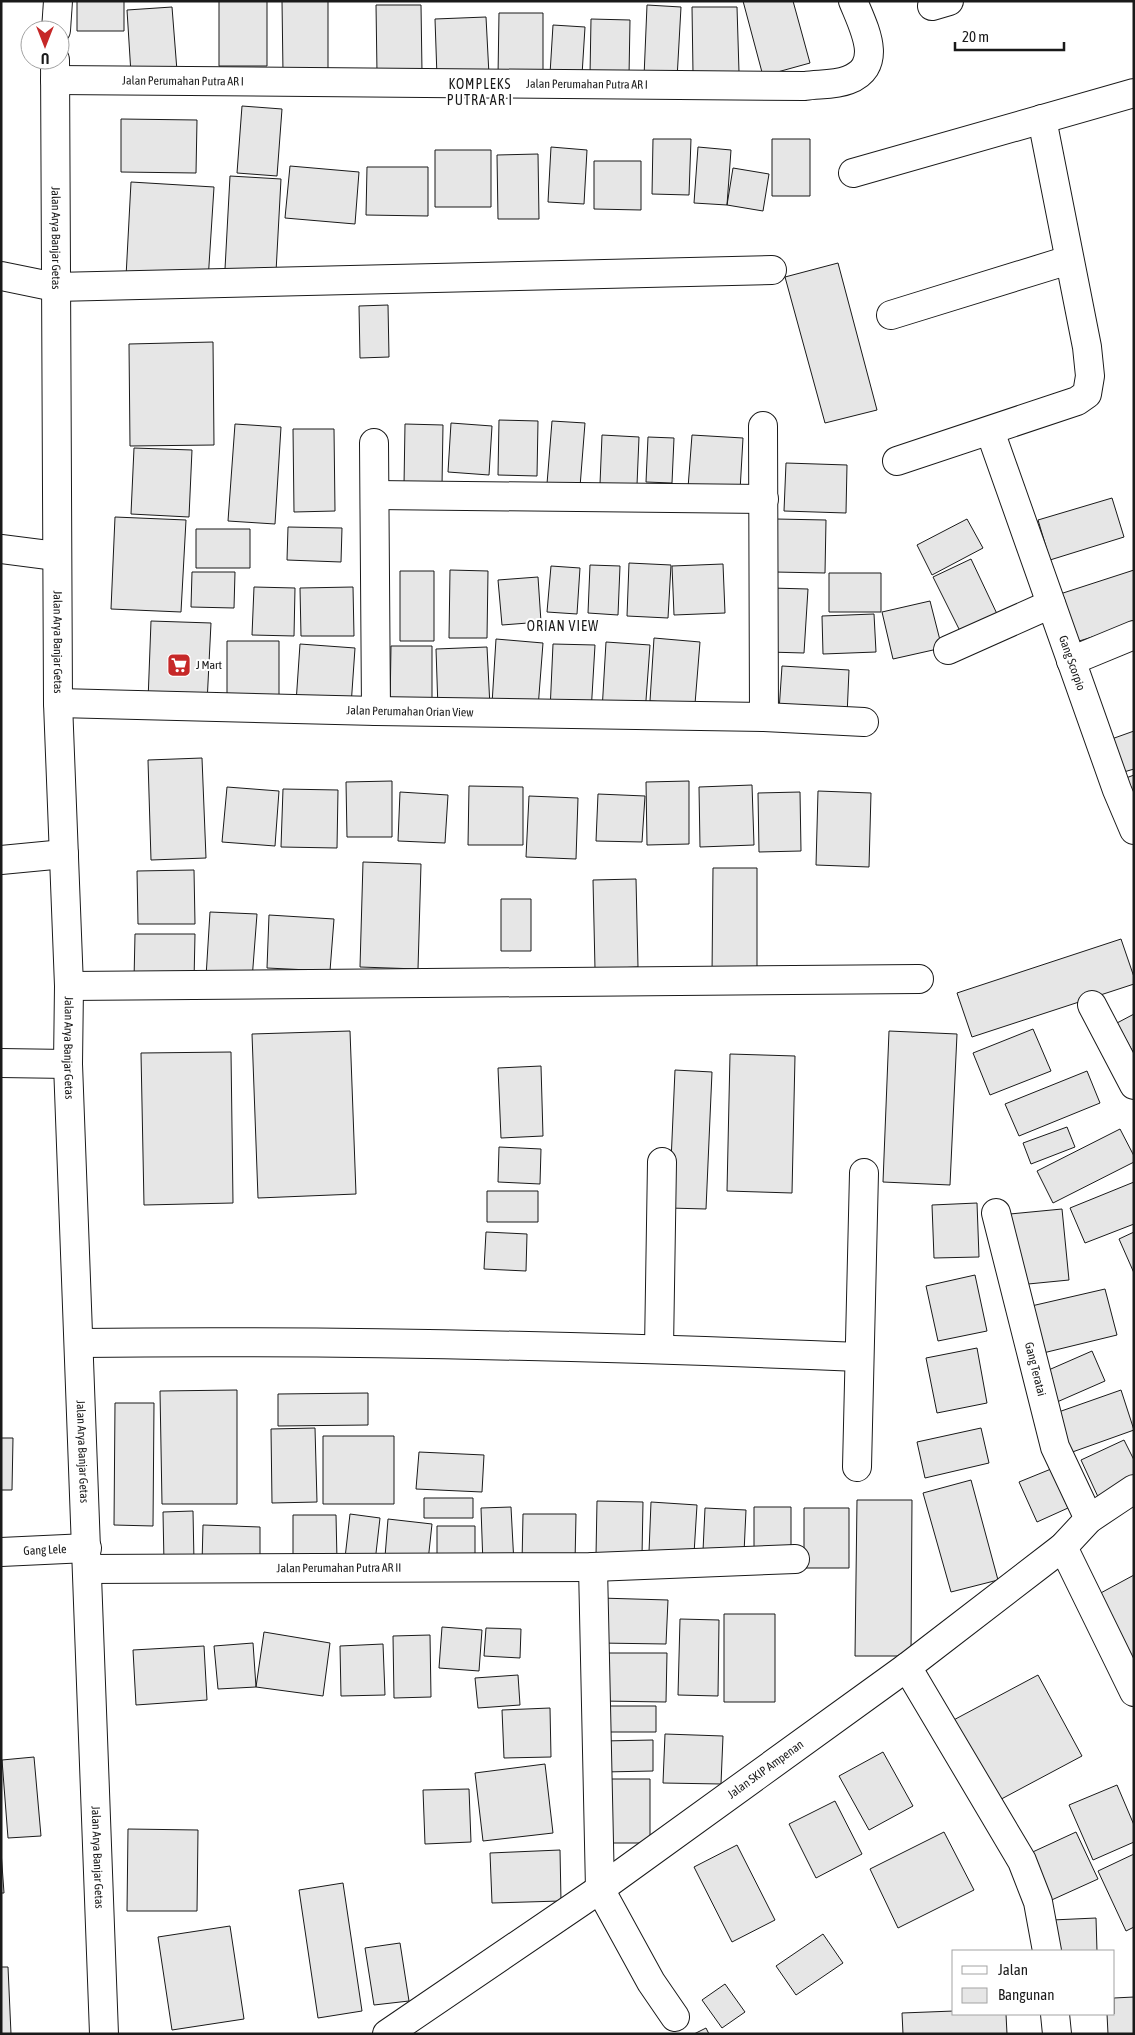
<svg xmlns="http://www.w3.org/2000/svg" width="1135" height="2035" font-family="'Asap Condensed',sans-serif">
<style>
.building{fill:#e6e6e6;stroke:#1a1a1a}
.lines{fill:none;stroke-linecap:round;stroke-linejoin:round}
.minor-casing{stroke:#1a1a1a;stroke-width:30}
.highway-casing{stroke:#1a1a1a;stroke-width:30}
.minor{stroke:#fff;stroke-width:28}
.highway{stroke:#fff;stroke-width:28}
.labels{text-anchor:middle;stroke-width:4;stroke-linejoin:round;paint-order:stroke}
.street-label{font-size:12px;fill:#1a1a1a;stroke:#fff}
.poi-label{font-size:12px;fill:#1a1a1a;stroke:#fff;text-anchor:start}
.neighbourhood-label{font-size:14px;letter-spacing:1px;fill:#1a1a1a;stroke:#fff}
</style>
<rect width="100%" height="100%" fill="#fff"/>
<path class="building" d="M77,1H124V31H77Z
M219,1H267V66H219Z
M282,1H328V72L283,73Z
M743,1H793L810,63L763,76Z
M376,5H421L422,72L377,73Z
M647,5L681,7L677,79L644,77Z
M172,7L177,71L131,74L127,10Z
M692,7H737L739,72L693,73Z
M499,13H543V76H498Z
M486,17L489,75L437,77L435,19Z
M591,19L630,20L629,76L590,75Z
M553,25L585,27L582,75L550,74Z
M242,106L282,109L277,176L237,173Z
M121,119L197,120L196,173L121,172Z
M653,139H691L689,195L652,194Z
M772,139H810V196H772Z
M551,147L587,150L584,204L548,202Z
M698,147L731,150L727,205L694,203Z
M435,150H491V207H435Z
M538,154L539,219H498L497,155Z
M594,161H641V210L594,209Z
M290,166L359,172L355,224L285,218Z
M367,167H428V216L366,215Z
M733,168L769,174L763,211L727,205Z
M230,176L281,179L276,272L225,269Z
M131,182L214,187L208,281L126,277Z
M838,263L877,410L825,423L785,277Z
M388,305L389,357L360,358L359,306Z
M213,342L214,445L130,446L129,344Z
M499,420L538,421L537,476L498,475Z
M552,421L585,423L580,487L547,484Z
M451,423L492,426L489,475L448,472Z
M235,424L281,427L275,524L228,521Z
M405,424L443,425L442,486L404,485Z
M293,429H334L335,511L294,512Z
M602,435L639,437L637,485L600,484Z
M692,435L743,438L740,491L688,488Z
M648,437L674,438L672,483L646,482Z
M134,448L192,450L189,517L131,514Z
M786,463L847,465L846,513L784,511Z
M1112,498L1124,537L1050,560L1038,520Z
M115,517L186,520L181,612L111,609Z
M776,519L826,520L825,573L775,572Z
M967,519L983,548L932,575L917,545Z
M288,527L342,528L341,562L287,560Z
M196,529H250V568H196Z
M971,559L998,616L961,633L933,577Z
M629,563L671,565L668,618L627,616Z
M723,564L725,613L674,615L672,566Z
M590,565L620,566L618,615L588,613Z
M551,566L580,568L577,614L547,612Z
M450,570L488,571L487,638H449Z
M1134,570V624L1076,642L1060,594Z
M400,571H434V641H400Z
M192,572H235L234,608L191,607Z
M829,573H881V612H829Z
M538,577L541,622L502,625L498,580Z
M254,587L295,588L294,636L252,635Z
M353,587L354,636H301L300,588Z
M771,588L808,589L804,653L768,652Z
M930,601L942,648L893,659L882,612Z
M874,614L876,652L823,654L822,616Z
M151,621L211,623L207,703L148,701Z
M654,638L700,642L695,704L650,701Z
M496,639L543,643L538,708L492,704Z
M227,641H279V703H227Z
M606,642L650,645L645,714L602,711Z
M300,644L355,648L351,706L296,703Z
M553,644L595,645L591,713L550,711Z
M391,646H432V708H390Z
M487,647L490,707L438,709L436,649Z
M782,666L849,670L847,716L779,711Z
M1134,731V769L1117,774L1106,741Z
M202,758L206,858L151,860L148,760Z
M1134,775V811L1118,781Z
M392,781V837H347L346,782Z
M689,781V844L647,845L646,782Z
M752,785L754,845L700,847L699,787Z
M469,786L523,787V845H468Z
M227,787L279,791L275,846L222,842Z
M283,789L338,790L337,848L281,847Z
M818,791L871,793L869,867L816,865Z
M400,792L448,795L445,843L398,841Z
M800,792L801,851L759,852L758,793Z
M598,794L645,796L642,842L596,841Z
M529,796L578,798L576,859L526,857Z
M363,862L421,864L418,969L360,967Z
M713,868H757V976L712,975Z
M194,870L195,924H138L137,871Z
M636,879L638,967L595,969L593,880Z
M501,899H531V951H501Z
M210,912L257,914L252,980L206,977Z
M269,915L334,919L330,971L267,968Z
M135,934H195L194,981L134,980Z
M1121,939L1134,977V984L972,1037L957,993Z
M1134,1014V1054L1117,1023Z
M1033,1029L1051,1071L990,1095L973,1053Z
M350,1031L356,1194L258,1198L252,1034Z
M889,1031L957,1034L950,1185L883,1182Z
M231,1052L233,1203L144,1205L141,1053Z
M730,1054L795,1056L792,1193L727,1191Z
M541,1066L543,1136L501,1138L498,1068Z
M675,1070L712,1072L706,1209L669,1208Z
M1087,1071L1100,1103L1019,1136L1005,1104Z
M1067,1127L1075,1147L1031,1164L1023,1143Z
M1120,1129L1134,1156V1162L1053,1203L1037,1171Z
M499,1147L541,1149L540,1184L498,1182Z
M1134,1182V1224L1085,1243L1070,1208Z
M487,1191H538V1222H487Z
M977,1203L979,1257L934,1258L932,1205Z
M1062,1209L1069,1280L1018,1285L1010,1214Z
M486,1232L527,1234L526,1271L484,1269Z
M1134,1232V1273L1119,1239Z
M975,1275L987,1331L938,1341L926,1286Z
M1105,1289L1117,1335L1039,1354L1027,1307Z
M977,1348L987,1403L937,1413L926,1358Z
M1092,1351L1105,1381L1057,1402L1044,1372Z
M237,1390V1504H162L160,1391Z
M1121,1390L1134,1430L1064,1455L1050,1415Z
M368,1393V1425L278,1426V1394Z
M115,1403H154L153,1526L114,1525Z
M315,1428L317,1502L272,1503L271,1429Z
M981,1428L989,1463L925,1478L917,1442Z
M323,1436H394V1504H323Z
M1,1438H13L12,1490H1Z
M1124,1440L1134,1460V1483L1099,1499L1081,1460Z
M419,1452L484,1455L482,1492L416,1489Z
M1051,1469L1068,1508L1037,1522L1019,1482Z
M971,1480L998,1580L951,1592L923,1493Z
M424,1498H473V1518H424Z
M857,1500H912L911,1656H855Z
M597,1501L643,1502L642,1556H596Z
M651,1502L697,1505L694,1554L649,1552Z
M511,1507L514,1564L483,1565L481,1508Z
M754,1507H791V1553H754Z
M705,1508L746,1510L744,1553L703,1551Z
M804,1508H849V1568H804Z
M193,1511L194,1562L164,1563L163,1512Z
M350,1514L380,1518L375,1562L345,1558Z
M523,1514H576L575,1563H522Z
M293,1515H336L337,1560H293Z
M388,1519L432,1524L428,1561L385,1557Z
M203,1525L260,1527V1565L202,1564Z
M437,1526H475V1560H437Z
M1134,1575V1666L1097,1595Z
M600,1598L668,1600L666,1644L599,1643Z
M724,1614H775V1702H724Z
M680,1619L719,1620L718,1696L678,1695Z
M442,1627L482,1630L479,1671L439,1668Z
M486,1628L521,1629L520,1658L484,1656Z
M264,1632L330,1643L323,1696L256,1687Z
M430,1635L431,1697L394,1698L393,1636Z
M253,1643L256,1687L218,1689L214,1646Z
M383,1644L385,1695L341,1696L340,1646Z
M204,1646L207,1700L136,1705L133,1650Z
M602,1653H667L666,1702L602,1701Z
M518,1675L520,1705L478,1708L475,1678Z
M1038,1675L1082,1756L992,1804L948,1723Z
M605,1706H656V1732H605Z
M550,1708L551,1757L504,1758L502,1710Z
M665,1734L723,1736L721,1784L663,1783Z
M653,1740V1771L603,1772V1741Z
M883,1752L913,1806L869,1830L839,1776Z
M34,1757L41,1836L8,1838L2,1760Z
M545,1764L553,1833L483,1841L475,1773Z
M609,1779H650V1843H609Z
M1117,1785L1134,1825V1842L1093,1860L1069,1805Z
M469,1789L471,1842L425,1844L423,1790Z
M835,1801L862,1854L816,1878L789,1824Z
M128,1829L198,1830L197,1911H127Z
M944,1832L974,1890L898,1928L870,1869Z
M1076,1832L1098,1879L1045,1903L1024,1856Z
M737,1845L775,1920L732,1942L694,1867Z
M560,1850L561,1901L492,1903L490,1853Z
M1,1851L4,1893H1Z
M1134,1854V1927L1126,1931L1098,1871Z
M343,1883L362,2011L318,2018L299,1890Z
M1096,1918L1097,1951H1054L1052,1920Z
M230,1926L244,2019L172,2030L158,1937Z
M823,1934L843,1963L796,1995L776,1966Z
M400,1943L409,2001L374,2005L365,1948Z
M1,1967H8L11,2034H1Z
M725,1984L745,2012L722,2028L702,2000Z
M1134,1997V2034H1108L1107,2014H1114V1998Z
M954,2011V2014H1006L1007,2034H903L902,2013Z
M706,2028L709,2034H694Z"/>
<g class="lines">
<g class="minor-casing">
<g id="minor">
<path d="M932,6L949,1"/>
<path id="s1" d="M55,80L805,86C818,84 835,85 848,80C885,66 864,28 853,1"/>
<path d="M853,173L1134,93"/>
<path d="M1,276L55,287L772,270"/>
<path d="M891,315L1069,260"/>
<path d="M763,426L764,717"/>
<path id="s2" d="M990,431L1117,790L1134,830"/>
<path d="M374,443L376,711"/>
<path d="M897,461L1077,401L1087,394L1090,376L1087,347L1042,119"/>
<path d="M376,495L764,499"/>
<path d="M1,549L56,556"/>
<path d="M948,650L1051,604"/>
<path d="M1071,661L1134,635"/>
<path id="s3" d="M58,703L376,711L764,717L864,722"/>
<path d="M1,860L64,854"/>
<path d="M69,986L919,979"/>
<path d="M1092,1005L1134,1085"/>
<path d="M1,1063L68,1064"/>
<path id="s4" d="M996,1213L1055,1447L1089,1519"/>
<path d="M79,1343C339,1340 599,1346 859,1357"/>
<path d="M659,1349L662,1162"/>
<path d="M857,1467L864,1173"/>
<path d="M1063,1547L1134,1692"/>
<path id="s5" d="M1,1552L87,1548"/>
<path d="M593,1567L600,1889L651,1982L675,2017"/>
<path id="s6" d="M87,1569L593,1567L795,1559"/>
<path d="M907,1667L1022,1861L1038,1902L1047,1951"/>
<path d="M1055,2014L1057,2034"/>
<path id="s7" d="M387,2034L600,1889L907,1667L1063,1547L1089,1519L1134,1489"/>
</g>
</g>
<g class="highway-casing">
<g id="highway">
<path d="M56,30L58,1"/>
<path id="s8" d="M55,60L58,703L69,986L68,1064L104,2034"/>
</g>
</g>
<use href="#minor" class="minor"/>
<use href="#highway" class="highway"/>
</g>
<defs>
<g id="supermarket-square" transform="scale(1.25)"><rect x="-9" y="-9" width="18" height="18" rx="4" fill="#c62828" stroke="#fff"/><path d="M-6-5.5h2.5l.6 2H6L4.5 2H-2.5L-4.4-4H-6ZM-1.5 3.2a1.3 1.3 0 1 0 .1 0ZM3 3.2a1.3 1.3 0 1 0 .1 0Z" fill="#fff"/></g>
</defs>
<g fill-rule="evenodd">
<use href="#supermarket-square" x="179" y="665"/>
</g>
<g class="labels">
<g class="street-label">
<text dy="4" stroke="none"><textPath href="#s1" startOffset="128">Jalan Perumahan Putra AR I</textPath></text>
<text dy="4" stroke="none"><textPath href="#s1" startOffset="532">Jalan Perumahan Putra AR I</textPath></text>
<text dy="4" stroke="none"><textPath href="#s8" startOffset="178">Jalan Arya Banjar Getas</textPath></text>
<text dy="4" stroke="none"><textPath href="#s8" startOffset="582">Jalan Arya Banjar Getas</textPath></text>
<text dy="4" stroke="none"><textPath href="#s2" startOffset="246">Gang Scorpio</textPath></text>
<text dy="4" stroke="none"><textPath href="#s3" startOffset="352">Jalan Perumahan Orian View</textPath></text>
<text dy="4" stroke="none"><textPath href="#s8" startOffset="988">Jalan Arya Banjar Getas</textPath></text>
<text dy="4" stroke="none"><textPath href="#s4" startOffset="161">Gang Teratai</textPath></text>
<text dy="4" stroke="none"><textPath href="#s8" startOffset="1392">Jalan Arya Banjar Getas</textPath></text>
<text dy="4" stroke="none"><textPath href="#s5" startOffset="44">Gang Lele</textPath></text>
<text dy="4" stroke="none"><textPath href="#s6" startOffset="252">Jalan Perumahan Putra AR II</textPath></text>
<text dy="4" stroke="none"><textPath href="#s7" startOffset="462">Jalan SKIP Ampenan</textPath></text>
<text dy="4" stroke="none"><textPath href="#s8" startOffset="1798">Jalan Arya Banjar Getas</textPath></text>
</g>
<g class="poi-label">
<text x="196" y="669">J Mart</text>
</g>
<g class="neighbourhood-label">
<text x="480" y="89">KOMPLEKS<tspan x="480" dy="16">PUTRA AR I</tspan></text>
<text x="563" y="631">ORIAN VIEW</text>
</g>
</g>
<rect width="1135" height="2035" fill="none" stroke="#1a1a1a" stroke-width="5"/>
<rect x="952" y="1950" width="162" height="65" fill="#ffffff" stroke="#a3a3a3"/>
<rect x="962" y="1966" width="25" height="8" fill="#ffffff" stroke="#a3a3a3"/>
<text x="998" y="1975" font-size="15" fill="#1a1a1a">Jalan</text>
<rect x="962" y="1988" width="25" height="15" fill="#e6e6e6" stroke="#a3a3a3"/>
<text x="998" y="2000" font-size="15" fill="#1a1a1a">Bangunan</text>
<g transform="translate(45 45) rotate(180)"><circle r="24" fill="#ffffff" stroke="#a3a3a3"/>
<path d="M0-4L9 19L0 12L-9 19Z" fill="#c62828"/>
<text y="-8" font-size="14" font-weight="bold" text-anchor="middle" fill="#1a1a1a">U</text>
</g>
<path d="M955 42v8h109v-8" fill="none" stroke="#1a1a1a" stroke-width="2.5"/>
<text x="962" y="42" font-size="15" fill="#1a1a1a" stroke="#ffffff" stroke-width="4" paint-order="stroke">20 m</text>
</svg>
